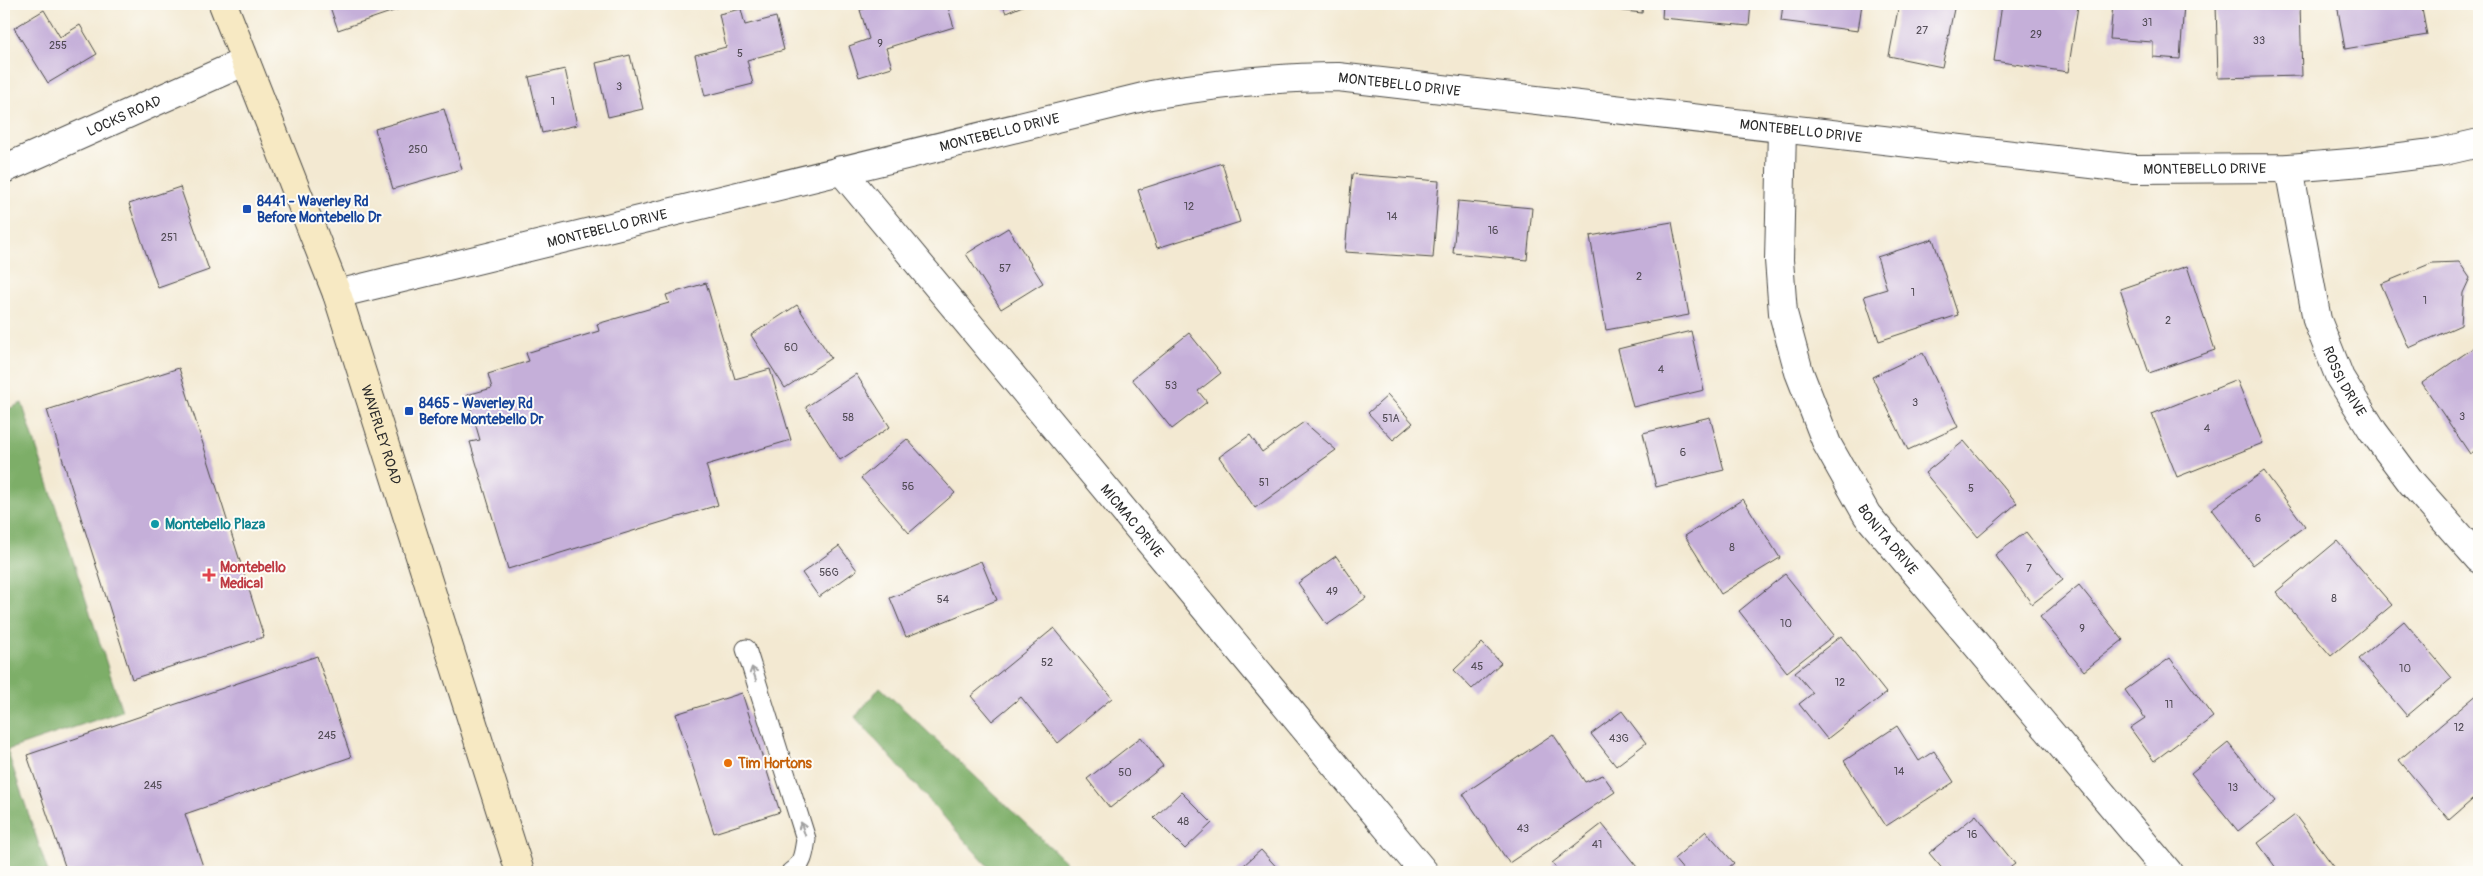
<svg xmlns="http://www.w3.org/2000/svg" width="2483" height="876" font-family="Pangolin,sans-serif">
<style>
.forest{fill:#7dae68;stroke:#546c4a}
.building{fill:#c5afd9}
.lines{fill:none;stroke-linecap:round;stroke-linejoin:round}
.service-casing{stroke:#494844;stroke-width:21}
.minor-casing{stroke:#494844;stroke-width:30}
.tertiary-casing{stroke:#494844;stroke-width:30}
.secondary-casing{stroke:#494844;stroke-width:30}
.service{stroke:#fff;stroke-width:19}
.minor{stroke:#fff;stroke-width:28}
.tertiary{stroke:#fff;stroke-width:28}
.secondary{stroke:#f7e9c3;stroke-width:28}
.oneway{stroke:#a0a0a0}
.transit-dot{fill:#1a4fb4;stroke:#fdfcf7;stroke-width:2}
.culture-dot{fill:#0f9aa8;stroke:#fdfcf7;stroke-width:2}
.health-dot{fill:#e0444e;stroke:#fdfcf7;stroke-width:2}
.food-dot{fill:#e8710a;stroke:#fdfcf7;stroke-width:2}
.labels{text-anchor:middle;stroke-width:4;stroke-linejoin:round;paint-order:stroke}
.number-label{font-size:11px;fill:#524c56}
.street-label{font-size:14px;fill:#2b2b2b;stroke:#fdfcf7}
.transit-label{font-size:14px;font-weight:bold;fill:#164399;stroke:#fdfcf7;text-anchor:start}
.culture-label{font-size:14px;font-weight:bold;fill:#0d838f;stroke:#fdfcf7;text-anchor:start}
.health-label{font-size:14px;font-weight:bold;fill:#be3a42;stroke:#fdfcf7;text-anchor:start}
.food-label{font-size:14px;font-weight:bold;fill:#c56008;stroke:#fdfcf7;text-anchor:start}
</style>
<rect width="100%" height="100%" fill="#fdfcf7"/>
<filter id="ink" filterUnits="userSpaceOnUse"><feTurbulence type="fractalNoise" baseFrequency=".02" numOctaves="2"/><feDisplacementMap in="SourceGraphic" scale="10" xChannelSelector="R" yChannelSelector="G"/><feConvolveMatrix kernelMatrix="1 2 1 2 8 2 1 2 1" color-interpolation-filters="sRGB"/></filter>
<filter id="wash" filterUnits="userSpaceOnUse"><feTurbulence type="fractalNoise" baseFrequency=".0096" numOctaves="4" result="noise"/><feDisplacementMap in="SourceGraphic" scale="20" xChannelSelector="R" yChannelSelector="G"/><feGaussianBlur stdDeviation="1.12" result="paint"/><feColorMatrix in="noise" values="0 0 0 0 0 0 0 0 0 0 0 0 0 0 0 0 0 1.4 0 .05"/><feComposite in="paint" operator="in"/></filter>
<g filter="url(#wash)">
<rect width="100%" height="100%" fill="#f3e9d2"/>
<path class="forest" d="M22,403L122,711L7,750L48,872H4V411Z
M880,687L1077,872H993L855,717Z"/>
<g id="blocks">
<path class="building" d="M329,4H414L338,30Z
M881,4H947L954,27L886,48L892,67L859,77L849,46L869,39L860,10Z
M1002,4H1027L1006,13Z
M1563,4H1643L1642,13Z
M1663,4H1751L1749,26L1662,18Z
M1783,4H1862L1858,31L1781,21Z
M1899,4H1955L1942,67L1889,56Z
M2002,4L2078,6L2068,72L1994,61Z
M2113,4H2184L2180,59L2153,57V42L2110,39Z
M2216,4H2300L2302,76L2218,78Z
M2337,4H2421L2427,35L2345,49Z
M741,9L745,25L776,17L784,50L747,60L753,84L705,96L695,55L726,47L719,14Z
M44,10L60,37L80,25L97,54L48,83L14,28Z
M630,55L643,109L608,117L596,63Z
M565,69L577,125L542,133L529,77Z
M444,109L462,169L393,189L375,129Z
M1222,163L1240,222L1157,248L1138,190Z
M1352,174L1439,181L1433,258L1345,252Z
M180,187L209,270L158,288L129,204Z
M1458,201L1532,208L1527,260L1453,253Z
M1672,222L1689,315L1606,330L1590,236Z
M1008,228L1043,283L1001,309L966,254Z
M1933,239L1958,315L1879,341L1864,296L1887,289L1877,257Z
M2459,262L2470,278L2463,293L2461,325L2409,348L2381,284L2432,263Z
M2187,266L2215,350L2149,373L2120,289Z
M706,283L735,379L770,369L791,440L706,465L718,505L508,569L470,442L480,440L467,395L492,388L488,374L529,361L526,353L599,331L597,324L669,303L666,295Z
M797,305L831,358L785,388L751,335Z
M1691,331L1704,390L1633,407L1618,349Z
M1189,333L1221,373L1198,391L1207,402L1172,429L1132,379Z
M2479,344V448L2470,454L2422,383Z
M1923,353L1958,427L1908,450L1872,377Z
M179,368L264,637L132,679L47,410Z
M856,374L890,427L840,460L806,407Z
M2237,380L2263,443L2177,477L2152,414Z
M1388,395L1413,423L1393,440L1368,413Z
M1710,417L1724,470L1656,487L1643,433Z
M1304,422L1336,450L1255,508L1219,457L1250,435L1262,452Z
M907,439L955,493L909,533L861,478Z
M1964,441L2017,503L1978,537L1925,473Z
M2264,471L2305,526L2253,565L2211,509Z
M1743,499L1780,558L1721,594L1685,536Z
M2026,532L2063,580L2032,604L1995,555Z
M2337,541L2392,605L2331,656L2276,592Z
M839,546L857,570L819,597L802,573Z
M1336,556L1366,598L1327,625L1298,583Z
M981,561L997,600L906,637L890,598Z
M1785,574L1834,635L1787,672L1739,611Z
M2079,585L2123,640L2084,671L2040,617Z
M2404,621L2452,678L2407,716L2359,659Z
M1054,628L1112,698L1058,743L1021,697L992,721L971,696Z
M1841,636L1886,693L1827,739L1799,704L1813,693L1795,672Z
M1482,643L1501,663L1472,689L1454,670Z
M317,656L351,757L185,814L205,872H67L27,755Z
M2170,658L2213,717L2154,761L2130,728L2145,718L2125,690Z
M742,693L780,812L714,833L676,714Z
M2479,693V794L2449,820L2399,760Z
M1622,711L1646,743L1616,766L1591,734Z
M1897,726L1919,761L1934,751L1954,782L1886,826L1844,761Z
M1553,734L1585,782L1603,775L1615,792L1509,863L1463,794Z
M1141,737L1163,766L1110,808L1087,779Z
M2228,743L2276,801L2238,831L2191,773Z
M1181,792L1212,823L1185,849L1154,818Z
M1976,815L2015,864L2004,872H1945L1929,853Z
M2295,815L2338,872H2279L2258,843Z
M1602,824L1641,872H1559L1552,863Z
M1706,831L1734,863L1723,872H1685L1674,859Z
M1261,850L1281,872H1236Z"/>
</g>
</g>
<g filter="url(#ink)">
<use href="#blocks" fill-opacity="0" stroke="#494844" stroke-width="1"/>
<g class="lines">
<g class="service-casing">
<path id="service" d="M746,649L806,839C804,852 803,865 791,872"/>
</g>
<g class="minor-casing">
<g id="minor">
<path id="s1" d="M1782,129L1779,260L1783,313L1799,372L1827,444L1867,515L2168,872"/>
<path id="s2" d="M2289,168L2317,320L2340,378L2373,431L2411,482L2479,559"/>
<path id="s3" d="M4,169L244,62"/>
<path id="s4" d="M841,170L1424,872"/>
</g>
</g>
<g class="tertiary-casing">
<g id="tertiary">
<path id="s5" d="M337,294L1151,95C1214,84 1274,77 1338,77L2134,169L2289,168L2362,162L2440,152L2479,143"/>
</g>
</g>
<g class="secondary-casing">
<g id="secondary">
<path id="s6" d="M223,4L337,294L520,872"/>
</g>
</g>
<use href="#service" class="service"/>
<use href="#minor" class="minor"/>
<use href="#tertiary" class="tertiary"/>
<use href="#secondary" class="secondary"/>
</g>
<defs><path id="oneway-shaft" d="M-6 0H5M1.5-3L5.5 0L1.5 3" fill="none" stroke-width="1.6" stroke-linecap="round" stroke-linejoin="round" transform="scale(1.25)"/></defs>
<g class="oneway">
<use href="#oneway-shaft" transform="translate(754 674) rotate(-108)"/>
<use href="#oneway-shaft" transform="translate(803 829) rotate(-108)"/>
</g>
</g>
<g class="transit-dot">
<rect x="242" y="204" width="10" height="10" rx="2.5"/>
<rect x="404" y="406" width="10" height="10" rx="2.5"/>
</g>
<circle class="culture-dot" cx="155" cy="524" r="5"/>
<path class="health-dot" d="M206.5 567.5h5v5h5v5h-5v5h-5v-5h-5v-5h5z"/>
<circle class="food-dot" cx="728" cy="763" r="5"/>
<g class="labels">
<g class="number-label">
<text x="2147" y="26">31</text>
<text x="1922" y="34">27</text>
<text x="2036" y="38">29</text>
<text x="2259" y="44">33</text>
<text x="880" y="47">9</text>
<text x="58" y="49">255</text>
<text x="740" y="57">5</text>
<text x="619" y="90">3</text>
<text x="553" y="105">1</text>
<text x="418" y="153">250</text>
<text x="1189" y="210">12</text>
<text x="1392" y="220">14</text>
<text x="1493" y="234">16</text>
<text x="169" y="241">251</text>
<text x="1005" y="272">57</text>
<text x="1639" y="280">2</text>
<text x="1913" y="296">1</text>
<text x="2425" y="304">1</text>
<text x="2168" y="324">2</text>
<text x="791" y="351">60</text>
<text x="1661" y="373">4</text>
<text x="1171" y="389">53</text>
<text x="1915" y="406">3</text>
<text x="2462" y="420">3</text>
<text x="848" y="421">58</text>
<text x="1391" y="422">51A</text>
<text x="2207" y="432">4</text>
<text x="1683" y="456">6</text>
<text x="1264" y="486">51</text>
<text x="908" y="490">56</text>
<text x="1971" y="492">5</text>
<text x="2258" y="522">6</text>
<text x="1732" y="551">8</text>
<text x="2029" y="572">7</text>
<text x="829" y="576">56G</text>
<text x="1332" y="595">49</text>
<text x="2334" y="602">8</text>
<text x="943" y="603">54</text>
<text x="1786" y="627">10</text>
<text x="2082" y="632">9</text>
<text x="1047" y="666">52</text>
<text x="1477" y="670">45</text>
<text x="2405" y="672">10</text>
<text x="1840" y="686">12</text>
<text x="2169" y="708">11</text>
<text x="2459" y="731">12</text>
<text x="327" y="739">245</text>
<text x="1619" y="742">43G</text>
<text x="1899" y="775">14</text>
<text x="1125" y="776">50</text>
<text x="153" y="789">245</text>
<text x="2233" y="791">13</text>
<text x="1183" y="825">48</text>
<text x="1523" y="832">43</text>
<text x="1972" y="838">16</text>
<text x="1597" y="848">41</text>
</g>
<g class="street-label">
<text dy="5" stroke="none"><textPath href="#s5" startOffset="1088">MONTEBELLO DRIVE</textPath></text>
<text dy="5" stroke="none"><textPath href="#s3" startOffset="131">LOCKS ROAD</textPath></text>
<text dy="5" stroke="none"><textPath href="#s5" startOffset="1492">MONTEBELLO DRIVE</textPath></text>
<text dy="5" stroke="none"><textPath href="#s5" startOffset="682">MONTEBELLO DRIVE</textPath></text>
<text dy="5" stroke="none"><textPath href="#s5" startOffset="1898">MONTEBELLO DRIVE</textPath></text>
<text dy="5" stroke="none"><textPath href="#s5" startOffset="278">MONTEBELLO DRIVE</textPath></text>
<text dy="5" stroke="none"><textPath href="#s2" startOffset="222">ROSSI DRIVE</textPath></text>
<text dy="5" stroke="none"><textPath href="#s6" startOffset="459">WAVERLEY ROAD</textPath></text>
<text dy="5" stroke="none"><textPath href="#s4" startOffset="456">MICMAC DRIVE</textPath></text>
<text dy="5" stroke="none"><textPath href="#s1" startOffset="436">BONITA DRIVE</textPath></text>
</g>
<g class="transit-label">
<text x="257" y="206">8441 - Waverley Rd<tspan x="257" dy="16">Before Montebello Dr</tspan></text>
<text x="419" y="408">8465 - Waverley Rd<tspan x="419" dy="16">Before Montebello Dr</tspan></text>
</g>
<g class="culture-label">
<text x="165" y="529">Montebello Plaza</text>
</g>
<g class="health-label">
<text x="220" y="572">Montebello<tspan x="220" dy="16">Medical</tspan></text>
</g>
<g class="food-label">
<text x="738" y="768">Tim Hortons</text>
</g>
</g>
<rect width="2483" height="876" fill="none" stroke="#fdfcf7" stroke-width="20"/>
</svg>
